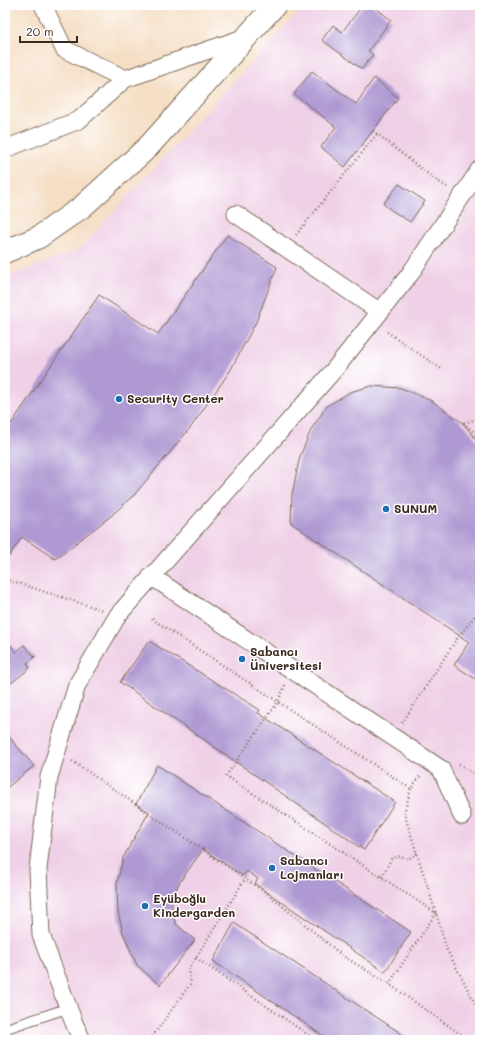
<svg xmlns="http://www.w3.org/2000/svg" width="485" height="1045" font-family="Mali,sans-serif">
<style>
.built{fill:#efd0e6}
.building{fill:#af99d3}
.lines{fill:none;stroke-linecap:round;stroke-linejoin:round}
.lane-casing{stroke:#7c6958;stroke-width:11}
.street-casing{stroke:#7c6958;stroke-width:19}
.secondary-casing{stroke:#7c6958;stroke-width:24}
.path{stroke:#7c6958;stroke-width:2.5;stroke-dasharray:1 3;stroke-linecap:butt}
.lane{stroke:#fff;stroke-width:9}
.street{stroke:#fff;stroke-width:17}
.secondary{stroke:#fff;stroke-width:22}
.poi-dot{fill:#1f6fb2;stroke:#fff;stroke-width:1.5}
.labels{text-anchor:middle;stroke-width:3;stroke-linejoin:round;paint-order:stroke}
.poi-label{font-size:12px;font-weight:bold;fill:#3b2a1e;stroke:#fff;text-anchor:start}
</style>
<rect width="100%" height="100%" fill="#fff"/>
<filter id="ink" filterUnits="userSpaceOnUse"><feTurbulence type="fractalNoise" baseFrequency=".025" numOctaves="2"/><feDisplacementMap in="SourceGraphic" scale="8" xChannelSelector="R" yChannelSelector="G"/><feConvolveMatrix kernelMatrix="1 2 1 2 8 2 1 2 1" color-interpolation-filters="sRGB"/></filter>
<filter id="wash" filterUnits="userSpaceOnUse"><feTurbulence type="fractalNoise" baseFrequency=".012" numOctaves="4" result="noise"/><feDisplacementMap in="SourceGraphic" scale="16" xChannelSelector="R" yChannelSelector="G"/><feGaussianBlur stdDeviation="0.9" result="paint"/><feColorMatrix in="noise" values="0 0 0 0 0 0 0 0 0 0 0 0 0 0 0 0 0 1.4 0 .05"/><feComposite in="paint" operator="in"/></filter>
<g filter="url(#wash)">
<rect width="100%" height="100%" fill="#f5dec4"/>
<path class="built" d="M305,5H480V1040H5V277L78,250Z"/>
<g id="blocks">
<path class="building" d="M363,5H372L391,20L368,51L373,54L362,69L322,40L333,25L342,32Z
M312,71L356,104L374,78L398,98L345,167L321,147L336,127L294,94Z
M399,184L425,201L410,222L391,210L383,204Z
M227,235L277,267L256,322L230,371L191,427L135,494L111,516L55,559L22,537L5,562V433L99,295L158,334Z
M371,386L401,388L432,401L463,423L480,444V682L454,665L469,642L291,523L292,494L300,456L312,428L327,406L350,392Z
M5,638L16,652L24,645L35,657L27,663L30,668L5,688Z
M149,641L260,710L258,713L395,802L364,850L120,682Z
M5,732L34,766L5,789Z
M157,765L411,932L385,972L255,884L258,879L247,871L243,876L203,849L179,883L172,899V913L176,924L195,940L160,985L148,975L137,965L123,933L118,912L117,884L123,858L149,812L136,804Z
M234,923L411,1040H329L213,961Z"/>
</g>
</g>
<g filter="url(#ink)">
<use href="#blocks" fill-opacity="0" stroke="#7c6958" stroke-width="1"/>
<g class="lines">
<g class="lane-casing">
<path id="lane" d="M5,1029L68,1008"/>
</g>
<g class="street-casing">
<path id="street" d="M43,5L64,49L125,79
M5,149L79,120L125,79L246,37
M236,214L380,312
M151,576L441,769L462,816
M82,1040L74,1023L41,935L38,869L49,777L77,685L118,615L334,370L410,274L480,169"/>
</g>
<g class="secondary-casing">
<path id="secondary" d="M5,252L39,237L82,207L148,147L275,5"/>
</g>
<path class="path" d="M373,131C398,149 420,170 447,187
M296,235L377,134
M387,332L443,370
M463,423L480,437
M464,423L480,418
M5,579L102,610
M152,619L411,789L420,776
M285,685L278,702L226,776L436,913
M402,723L458,637L480,610
M72,761L269,895L343,956L389,984
M459,764L480,778
M411,789L404,813L436,913L447,950L480,1013
M382,877L391,859L400,856L408,859L417,853
M436,913L389,984L469,1040
M196,958L316,1040
M150,1040L191,983L188,970L245,879"/>
<use href="#lane" class="lane"/>
<use href="#street" class="street"/>
<use href="#secondary" class="secondary"/>
</g>
</g>
<g class="poi-dot">
<circle cx="119" cy="399" r="4"/>
<circle cx="386" cy="509" r="4"/>
<circle cx="242" cy="659" r="4"/>
<circle cx="272" cy="868" r="4"/>
<circle cx="145" cy="906" r="4"/>
</g>
<g class="labels">
<g class="poi-label">
<text x="127" y="403">Security Center</text>
<text x="394" y="513">SUNUM</text>
<text x="250" y="656">Sabancı<tspan x="250" dy="14">Üniversitesi</tspan></text>
<text x="280" y="865">Sabancı<tspan x="280" dy="14">Lojmanları</tspan></text>
<text x="153" y="903">Eyüboğlu<tspan x="153" dy="14">Kindergarden</tspan></text>
</g>
</g>
<rect width="485" height="1045" fill="none" stroke="#fff" stroke-width="20"/>
<path d="M20 36v6h57v-6" fill="none" stroke="#3b2a1e" stroke-width="2"/>
<text x="26" y="36" font-size="12" fill="#3b2a1e" stroke="#ffffff" stroke-width="3" paint-order="stroke">20 m</text>
</svg>
